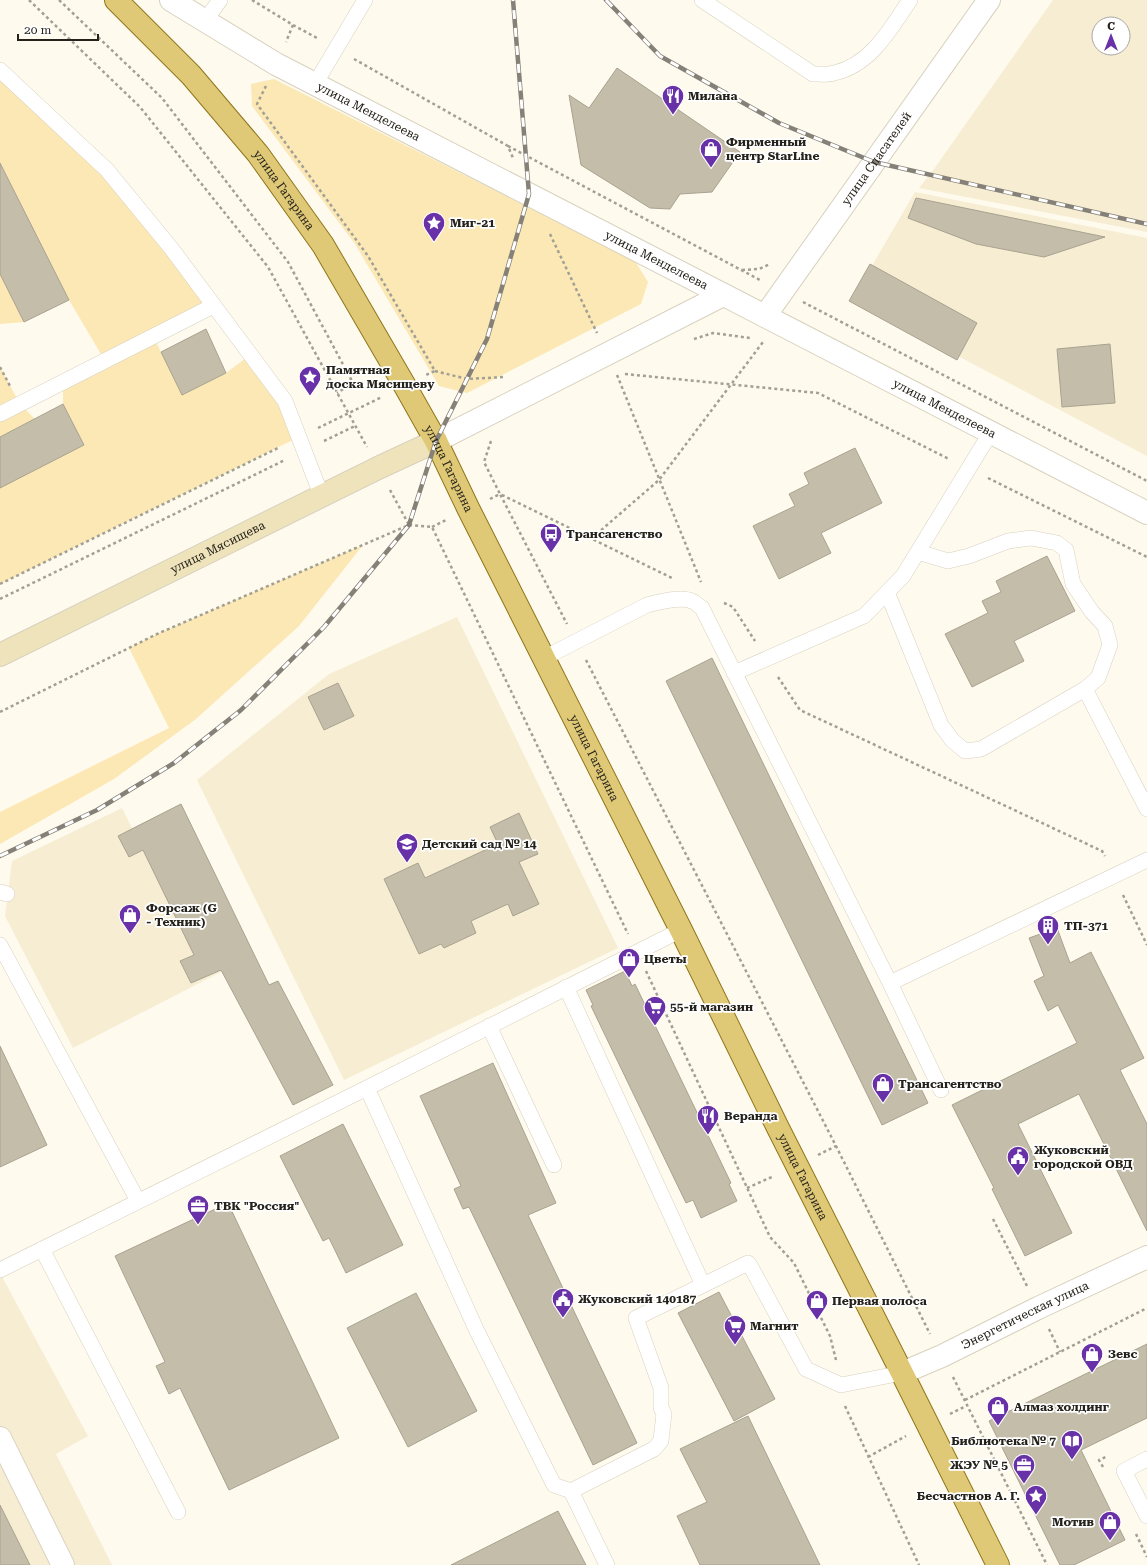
<svg xmlns="http://www.w3.org/2000/svg" width="1147" height="1565" font-family="'Roboto Serif',serif">
<style>
.built{fill:#f7edd2;fill-rule:evenodd}
.green{fill:#fbe8b4}
.building{fill:#c4bdaa;stroke:#a9a290}
.lines{fill:none;stroke-linecap:round;stroke-linejoin:round}
.lane-casing{stroke:#d8d1be;stroke-width:16}
.street-casing{stroke:#d8d1be;stroke-width:24}
.secondary-casing{stroke:#d8d1be;stroke-width:24}
.primary-casing{stroke:#90761b;stroke-width:24}
.path{stroke:#a29f95;stroke-width:2.5;stroke-dasharray:3 3;stroke-linecap:butt}
.lane{stroke:#fff;stroke-width:15}
.street{stroke:#fff;stroke-width:22}
.secondary{stroke:#efe3bb;stroke-width:22}
.primary{stroke:#dfc876;stroke-width:22}
.rail-casing{stroke:#858178;stroke-width:4.5}
.rail{stroke:#fff;stroke-width:3;stroke-dasharray:9;stroke-linecap:butt}
.labels{text-anchor:middle;stroke-width:3.5;stroke-linejoin:round;paint-order:stroke}
.poi-label{font-size:12px;font-weight:bold;fill:#25221b;stroke:#fff;text-anchor:start}
.street-label{font-size:12px;fill:#25221b;stroke:#fff}
</style>
<rect width="100%" height="100%" fill="#fefaee"/>
<path class="built" d="M1053,0H1147V232L919,188L934,169ZM1099,24H1123V48H1099Z
M915,192L1147,238V456L852,300Z
M457,617L618,948L344,1080L197,780L329,674Z
M181,804L254,955L73,1048L5,916L12,861L122,808L132,828Z
M0,1273L88,1436L56,1454L112,1565H0Z"/>
<path class="green" d="M0,70L107,170L213,306L153,336L182,394L226,373L250,355L299,437L0,584V488L84,445L63,404V383L105,361L69,300L0,163Z
M274,79L635,261L648,282L641,304L467,393L439,386L355,244L252,106L251,84Z
M0,274L24,322L0,324Z
M0,367L20,404L35,419L0,437Z
M363,545L299,626L196,719L114,779L0,844V812L169,728L129,648L157,634Z"/>
<path class="building" d="M617,68L740,152L712,192L680,194L670,209L650,208L581,165L569,95L589,108Z
M0,163L69,300L24,322L0,274Z
M916,198L1105,237L1044,257L976,244L908,218Z
M870,264L977,323L957,360L849,301Z
M206,329L226,373L182,395L161,352Z
M1110,344L1115,403L1062,407L1057,349Z
M63,404L84,445L0,488V437Z
M855,448L882,503L821,533L831,553L779,579L753,526L795,506L789,494L809,484L804,473Z
M1047,556L1075,611L1014,641L1024,661L972,687L945,634L988,613L982,601L1001,592L996,581Z
M712,658L928,1103L882,1125L666,681Z
M338,683L354,716L324,730L308,697Z
M181,804L269,985L278,981L333,1085L293,1105L221,970L191,983L180,961L194,955L143,850L129,857L118,836Z
M519,813L538,854L519,862L539,904L513,916L508,904L471,921L476,933L444,948L441,944L419,954L384,879L418,863L425,878L498,844L490,827Z
M1057,928L1070,963L1091,952L1144,1058L1120,1070L1147,1124V1231L1079,1094L1018,1124L1072,1233L1025,1256L992,1189L994,1188L952,1105L1077,1043L1058,1005L1048,1011L1034,981L1044,976L1029,938Z
M625,971L632,986L635,984L731,1183L729,1184L737,1201L701,1218L693,1200L686,1203L591,1006L593,1005L586,990Z
M0,1046L47,1145L0,1167Z
M493,1063L556,1203L528,1215L637,1443L593,1465L469,1207L463,1209L454,1189L461,1186L420,1096Z
M343,1124L403,1245L346,1273L329,1238L323,1241L280,1156Z
M228,1203L339,1438L229,1490L180,1388L169,1394L156,1366L165,1362L115,1256Z
M719,1292L775,1399L734,1421L678,1313Z
M416,1293L477,1411L408,1447L347,1328Z
M1147,1344V1418L1081,1450L1125,1540L1074,1565H1060L989,1421Z
M748,1416L820,1565H700L677,1516L707,1502L680,1449Z
M0,1505L30,1565H0Z
M558,1511L586,1565H451Z"/>
<g class="lines">
<g class="lane-casing">
<path id="lane" d="M702,0L813,74C819,74 827,75 834,73C871,65 891,28 910,0
M205,21L220,0
M0,70L107,170L171,248L285,401L322,497
M315,84L365,0
M0,414L213,306
M887,592L941,725L952,740L965,751L981,749L1085,689L1098,678L1110,645L1105,626L1092,612L1073,584L1066,550L1057,543L1031,538L1008,541L969,556L948,561L918,552
M544,658L647,605C659,602 680,596 692,601C695,602 699,606 702,608L890,983L941,1090
M734,673L864,616L903,576L991,432
M1085,689L1147,809
M0,892L7,894
M0,945L138,1201
M890,983L1147,860
M566,987L703,1285
M489,1026L554,1165
M42,1249L178,1512
M0,1270L367,1088
M1147,1459L1124,1471L1147,1516
M571,1491L654,1449L661,1441L662,1431L664,1414L661,1408V1388L636,1318L748,1263L751,1267L806,1369L841,1385L902,1373
M607,1565L571,1491L554,1485L476,1329L367,1088L681,930"/>
</g>
<g class="street-casing">
<g id="street">
<path id="s1" d="M171,0L276,64L1147,513"/>
<path id="s2" d="M765,316L989,0"/>
<path d="M436,441L723,295"/>
<path id="s3" d="M902,1373L942,1356L1038,1308L1147,1257"/>
<path d="M0,1438L63,1565"/>
</g>
</g>
<g class="secondary-casing">
<g id="secondary">
<path id="s4" d="M0,655L378,468L436,441"/>
</g>
</g>
<g class="primary-casing">
<g id="primary">
<path id="s5" d="M116,0L191,75L258,154L323,245L405,386L436,441L468,508L681,930L778,1128L902,1373L998,1565"/>
</g>
</g>
<path class="path" d="M29,0L140,107L268,267L367,447
M59,0L162,98L288,262L353,383L337,393
M252,0L293,25L286,42
M293,25L317,38
M354,59L508,146L513,158
M266,86L257,104L368,256L435,371L426,375
M508,146L760,280
M550,234L597,333
M742,270L759,269L770,264
M803,302L1147,481
M694,339L713,333L750,338
M0,367L10,386
M435,371L467,379L505,377
M625,374L818,393L949,459
M617,375L701,582
M318,428L382,397
M324,441L355,426
M491,441L484,462L500,494L672,578
M988,478L1147,557
M390,490L409,525
M490,499L500,494L567,624
M432,527L446,520
M592,538L659,480L763,342
M0,584L280,447
M0,599L285,460
M724,603L733,607L755,641
M586,660L836,1146L930,1334
M778,677L800,710L1102,851L1105,856
M0,712L157,634L409,525L432,527L628,934
M1123,895L1147,945
M646,971L770,1237L794,1263L830,1336L836,1360
M818,1155L836,1146
M747,1188L774,1176
M993,1219L1027,1286
M1049,1329L1060,1352
M953,1377L1047,1565
M965,1400L1147,1308
M845,1406L919,1565
M950,1414L968,1405
M868,1457L906,1436
M1103,1467L1099,1460L1108,1456
M1136,1534L1147,1557"/>
<use href="#lane" class="lane"/>
<use href="#street" class="street"/>
<use href="#secondary" class="secondary"/>
<use href="#primary" class="primary"/>
<g class="rail-casing">
<path id="rail" d="M606,0L660,56L779,123L874,162L1147,224
M0,856L97,810L174,763L241,710L324,627L409,525L436,441L487,339L529,194L513,0"/>
</g>
<use href="#rail" class="rail"/>
</g>
<defs>
<g id="restaurant-pin" transform="scale(1.15)"><path d="M0 17L-7.5 6A9.5 9.5 0 1 1 7.5 6Z" fill="#6831a7" stroke="#fff"/><path d="M-5-6h1v4h1v-4h1v4h1v-4h1v5L-1.5 .5V6h-2V.5L-5-1ZM5-6V6H3V1.5H1.5Q1.5-4 5-6Z" fill="#fff"/></g>
<g id="shop-pin" transform="scale(1.15)"><path d="M0 17L-7.5 6A9.5 9.5 0 1 1 7.5 6Z" fill="#6831a7" stroke="#fff"/><path d="M-5-2.5h2.3a2.7 3.5 0 0 1 5.4 0H5L5.5 6h-11ZM-1.5-2.5h3a1.5 2.3 0 0 0-3 0Z" fill="#fff"/></g>
<g id="sight-pin" transform="scale(1.15)"><path d="M0 17L-7.5 6A9.5 9.5 0 1 1 7.5 6Z" fill="#6831a7" stroke="#fff"/><path d="M0-6L1.8-2.2L6-1.7L2.9 1.2L3.7 5.4L0 3.3L-3.7 5.4L-2.9 1.2L-6-1.7L-1.8-2.2Z" fill="#fff"/></g>
<g id="bus-pin" transform="scale(1.15)"><path d="M0 17L-7.5 6A9.5 9.5 0 1 1 7.5 6Z" fill="#6831a7" stroke="#fff"/><path d="M-5-6H5V4H4V6H2V4H-2V6H-4V4H-5ZM-3.5-4V0h7V-4ZM-3.5 1.2v1.5H-2V1.2ZM2 1.2v1.5H3.5V1.2Z" fill="#fff"/></g>
<g id="school-pin" transform="scale(1.15)"><path d="M0 17L-7.5 6A9.5 9.5 0 1 1 7.5 6Z" fill="#6831a7" stroke="#fff"/><path d="M0-5L7-2L0 1L-7-2ZM-4 1L0 2.5L4 1V4Q0 6-4 4Z" fill="#fff"/></g>
<g id="building-pin" transform="scale(1.15)"><path d="M0 17L-7.5 6A9.5 9.5 0 1 1 7.5 6Z" fill="#6831a7" stroke="#fff"/><path d="M-4-6H4V6H1V3H-1V6H-4ZM-2.5-4.3h1.7v1.8h-1.7ZM.8-4.3h1.7v1.8H.8ZM-2.5-1h1.7V.8h-1.7ZM.8-1h1.7V.8H.8Z" fill="#fff"/></g>
<g id="supermarket-pin" transform="scale(1.15)"><path d="M0 17L-7.5 6A9.5 9.5 0 1 1 7.5 6Z" fill="#6831a7" stroke="#fff"/><path d="M-6-5.5h2.5l.6 2H6L4.5 2H-2.5L-4.4-4H-6ZM-1.5 3.2a1.3 1.3 0 1 0 .1 0ZM3 3.2a1.3 1.3 0 1 0 .1 0Z" fill="#fff"/></g>
<g id="civic-pin" transform="scale(1.15)"><path d="M0 17L-7.5 6A9.5 9.5 0 1 1 7.5 6Z" fill="#6831a7" stroke="#fff"/><path d="M-.6-6.5H3V-4.5H.6V-3L4-1V1h2V6H-6V1h2V-1L-.6-3ZM-1.2 2.5V6h2.4V2.5Z" fill="#fff"/></g>
<g id="office-pin" transform="scale(1.15)"><path d="M0 17L-7.5 6A9.5 9.5 0 1 1 7.5 6Z" fill="#6831a7" stroke="#fff"/><path d="M-6-3h4V-5.5h4V-3h4V5H-6ZM-1-4.5V-3h2v-1.5ZM-6 0V1H6V0Z" fill="#fff"/></g>
<g id="library-pin" transform="scale(1.15)"><path d="M0 17L-7.5 6A9.5 9.5 0 1 1 7.5 6Z" fill="#6831a7" stroke="#fff"/><path d="M-6-4Q-3-5.5-.7-3.5V5Q-3 3-6 4ZM6-4Q3-5.5 .7-3.5V5Q3 3 6 4Z" fill="#fff"/></g>
</defs>
<g fill-rule="evenodd">
<use href="#restaurant-pin" x="673" y="96"/>
<use href="#shop-pin" x="711" y="149"/>
<use href="#sight-pin" x="434" y="223"/>
<use href="#sight-pin" x="310" y="377"/>
<use href="#bus-pin" x="551" y="534"/>
<use href="#school-pin" x="407" y="844"/>
<use href="#shop-pin" x="130" y="915"/>
<use href="#building-pin" x="1048" y="926"/>
<use href="#shop-pin" x="629" y="959"/>
<use href="#supermarket-pin" x="655" y="1007"/>
<use href="#shop-pin" x="883" y="1084"/>
<use href="#restaurant-pin" x="708" y="1116"/>
<use href="#civic-pin" x="1018" y="1157"/>
<use href="#office-pin" x="198" y="1206"/>
<use href="#civic-pin" x="563" y="1299"/>
<use href="#shop-pin" x="817" y="1301"/>
<use href="#supermarket-pin" x="735" y="1326"/>
<use href="#shop-pin" x="1092" y="1354"/>
<use href="#shop-pin" x="998" y="1407"/>
<use href="#library-pin" x="1072" y="1441"/>
<use href="#office-pin" x="1024" y="1465"/>
<use href="#sight-pin" x="1036" y="1496"/>
<use href="#shop-pin" x="1110" y="1522"/>
</g>
<g class="labels">
<g class="poi-label">
<text x="688" y="100">Милана</text>
<text x="726" y="146">Фирменный<tspan x="726" dy="14">центр StarLine</tspan></text>
<text x="450" y="227">Миг-21</text>
<text x="326" y="374">Памятная<tspan x="326" dy="14">доска Мясищеву</tspan></text>
<text x="566" y="538">Трансагенство</text>
<text x="422" y="848">Детский сад № 14</text>
<text x="146" y="912">Форсаж (G<tspan x="146" dy="14">- Техник)</tspan></text>
<text x="1064" y="930">ТП-371</text>
<text x="644" y="963">Цветы</text>
<text x="670" y="1011">55-й магазин</text>
<text x="898" y="1088">Трансагентство</text>
<text x="724" y="1120">Веранда</text>
<text x="1034" y="1154">Жуковский<tspan x="1034" dy="14">городской ОВД</tspan></text>
<text x="214" y="1210">ТВК "Россия"</text>
<text x="578" y="1303">Жуковский 140187</text>
<text x="832" y="1305">Первая полоса</text>
<text x="750" y="1330">Магнит</text>
<text x="1108" y="1358">Зевс</text>
<text x="1014" y="1411">Алмаз холдинг</text>
<text x="1056" y="1445" text-anchor="end">Библиотека № 7</text>
<text x="1008" y="1469" text-anchor="end">ЖЭУ № 5</text>
<text x="1020" y="1500" text-anchor="end">Бесчастнов А. Г.</text>
<text x="1094" y="1526" text-anchor="end">Мотив</text>
</g>
<g class="street-label">
<text dy="4" stroke="none"><textPath href="#s1" startOffset="227">улица Менделеева</textPath></text>
<text dy="4" stroke="none"><textPath href="#s2" startOffset="193">улица Спасателей</textPath></text>
<text dy="4" stroke="none"><textPath href="#s5" startOffset="254">улица Гагарина</textPath></text>
<text dy="4" stroke="none"><textPath href="#s1" startOffset="551">улица Менделеева</textPath></text>
<text dy="4" stroke="none"><textPath href="#s1" startOffset="875">улица Менделеева</textPath></text>
<text dy="4" stroke="none"><textPath href="#s5" startOffset="578">улица Гагарина</textPath></text>
<text dy="4" stroke="none"><textPath href="#s4" startOffset="243">улица Мясищева</textPath></text>
<text dy="4" stroke="none"><textPath href="#s5" startOffset="902">улица Гагарина</textPath></text>
<text dy="4" stroke="none"><textPath href="#s5" startOffset="1370">улица Гагарина</textPath></text>
<text dy="4" stroke="none"><textPath href="#s3" startOffset="136">Энергетическая улица</textPath></text>
</g>
</g>
<g transform="translate(1111 36)"><circle r="19" fill="#ffffff" stroke="#a8a7a4"/>
<path d="M0-3L7 15L0 10L-7 15Z" fill="#6831a7"/>
<text y="-6" font-size="11" font-weight="bold" text-anchor="middle" fill="#25221b">С</text>
</g>
<path d="M18 34v6h80v-6" fill="none" stroke="#25221b" stroke-width="2"/>
<text x="24" y="34" font-size="12" fill="#25221b" stroke="#ffffff" stroke-width="3" paint-order="stroke">20 m</text>
</svg>
